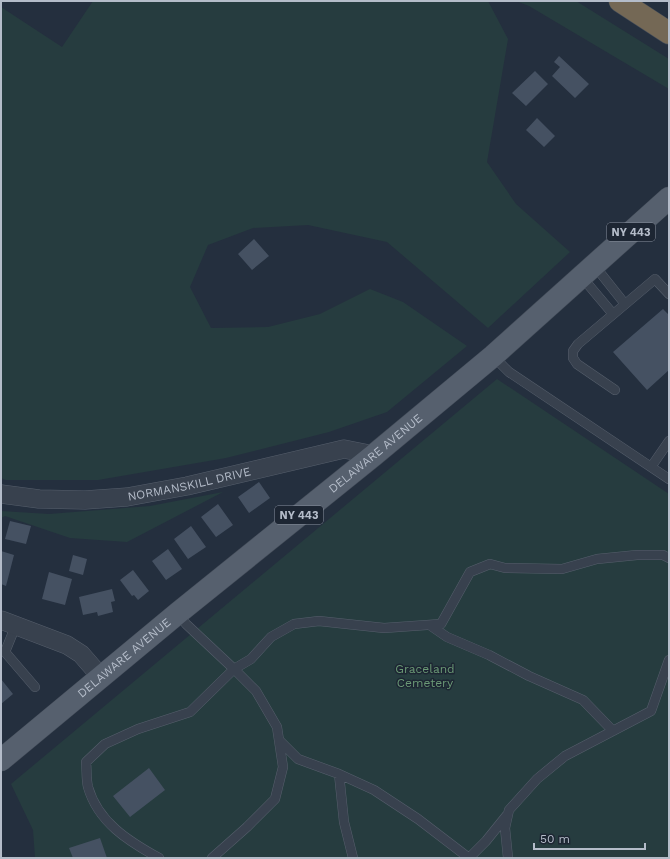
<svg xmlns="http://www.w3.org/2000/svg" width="670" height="859" font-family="'Work Sans',sans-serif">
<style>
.green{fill:#263c3f}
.building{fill:#455162}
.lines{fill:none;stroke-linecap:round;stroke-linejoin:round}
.service-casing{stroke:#565f6c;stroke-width:10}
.minor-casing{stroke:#565f6c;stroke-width:19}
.primary-casing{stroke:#414a57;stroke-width:23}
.motorway-casing{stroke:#434c59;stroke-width:23}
.service{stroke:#38414e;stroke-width:9}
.minor{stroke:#38414e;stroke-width:18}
.primary{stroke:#56606e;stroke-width:22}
.motorway{stroke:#746855;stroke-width:22}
.labels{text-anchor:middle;stroke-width:3;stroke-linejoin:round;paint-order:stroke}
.shield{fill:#1d2633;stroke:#878f9c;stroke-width:1}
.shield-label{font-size:11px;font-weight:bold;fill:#b4bcc9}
.street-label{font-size:12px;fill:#b4bcc9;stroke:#1d2633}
.park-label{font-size:12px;fill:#6b9a76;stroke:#1d2633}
</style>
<rect width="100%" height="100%" fill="#242f3e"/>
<path class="green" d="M93,1H488L508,39L487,162L516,204L570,252L488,328L387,242L308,225L253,228L208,245L190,287L211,328L268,327L320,314L370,289L403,302L467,346L387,412L329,432L226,458L98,480H6L1,478V7L62,47Z
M516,1H576L669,59V89L529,6Z
M497,379L669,494V858H35L33,830L11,784Z
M223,492L127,542L70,538L5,516L1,518V511L49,514L150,506Z"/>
<path class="building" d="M559,56L589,84L575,98L552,76L560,67L554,62Z
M535,71L548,84L526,106L512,93Z
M537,118L555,136L544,147L526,130Z
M254,239L269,256L252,270L238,254Z
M663,309L669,315V370L647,390L613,352Z
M259,482L270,498L249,513L238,497Z
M218,504L233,525L216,537L201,517Z
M10,521L31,526L26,544L5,539Z
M191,526L206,547L188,559L174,539Z
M168,549L182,569L166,580L152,561Z
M1,551L14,555L6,586L1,584Z
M73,555L87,559L83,575L69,571Z
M133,570L149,591L138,600L134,595L132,596L120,580Z
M49,572L72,579L65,605L42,599Z
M112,589L115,601L111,602L113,612L98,616L97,612L83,615L79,597Z
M1,679L13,694L1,704Z
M149,768L165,790L130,817L113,796Z
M100,838L107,858H73L69,848Z"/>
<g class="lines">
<g class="service-casing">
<path id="service" d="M594,265L625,304
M581,276L613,314
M493,356L509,372L669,479
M615,390L577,364L573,358V351L578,344L655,279L669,294
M651,467L669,441
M178,613L186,624L234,669L251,659L271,637L294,624L319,621L384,628L441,624L470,572L490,564L505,568L562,569L597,559L637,555H663L669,558
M16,625L5,652L35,687
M431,626L447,637L489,655L529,676L583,700L613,731
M279,740L298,759L339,774L374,790L418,819L469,858
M339,774L344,822L353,858
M159,858C128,841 98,822 88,787C86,779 87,770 86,762L105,744L138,729L190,712L234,669L256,691L277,727L283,767L275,799L247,827L212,858
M469,858L486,841L507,815
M508,858L505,828L509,810L537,779L565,756L651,711L669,660"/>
</g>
<g class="minor-casing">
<g id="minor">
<path id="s1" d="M1,494L39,499L85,500L127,497L187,486L344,449L374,455"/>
<path d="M1,620L67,645L81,654L101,677"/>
</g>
</g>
<g class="primary-casing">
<g id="primary">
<path id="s2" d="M1,760L178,613L374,455L493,356L669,198"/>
</g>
</g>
<g class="motorway-casing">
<path id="motorway" d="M620,1L669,33"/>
</g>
<use href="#service" class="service"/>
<use href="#minor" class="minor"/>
<use href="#primary" class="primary"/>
<use href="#motorway" class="motorway"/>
</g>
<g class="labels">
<g class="shield">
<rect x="607" y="223" width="48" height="18" rx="3"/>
<rect x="275" y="506" width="48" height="18" rx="3"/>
</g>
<g class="shield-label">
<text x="631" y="236">NY 443</text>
<text x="299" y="519">NY 443</text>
</g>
<g class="street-label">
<text dy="4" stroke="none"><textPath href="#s2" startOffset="484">DELAWARE AVENUE</textPath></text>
<text dy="4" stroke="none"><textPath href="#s1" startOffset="190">NORMANSKILL DRIVE</textPath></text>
<text dy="4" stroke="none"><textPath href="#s2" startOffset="160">DELAWARE AVENUE</textPath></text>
</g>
<g class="park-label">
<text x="425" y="673">Graceland<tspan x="425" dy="14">Cemetery</tspan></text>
</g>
</g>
<rect width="670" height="859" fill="none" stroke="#b4bcc9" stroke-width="4"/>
<path d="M534 843v6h111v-6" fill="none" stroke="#b4bcc9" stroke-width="2"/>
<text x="540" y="843" font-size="12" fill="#b4bcc9" stroke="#1d2633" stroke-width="3" paint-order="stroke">50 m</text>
</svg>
